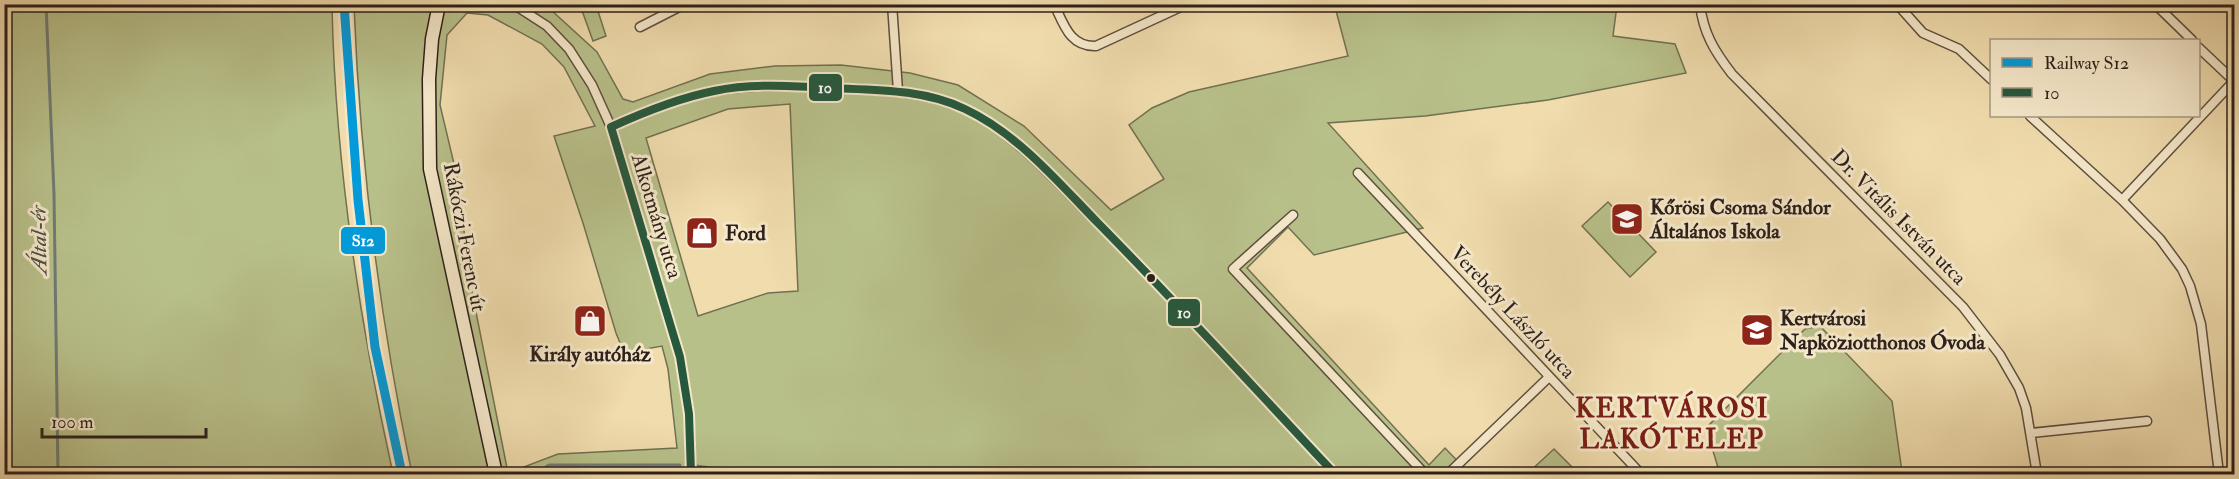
<svg xmlns="http://www.w3.org/2000/svg" width="2239" height="479" font-family="'IM FELL Double Pica',serif">
<style>
.green{fill:#b8c08a;stroke:#727052;stroke-width:1.5;fill-rule:evenodd}
.lines{fill:none;stroke-linecap:round;stroke-linejoin:round}
.stream{stroke:#6f7c75;stroke-width:3}
.street-casing{stroke:#5d4e3f;stroke-width:11}
.secondary-casing{stroke:#2c1f1a;stroke-width:15}
.street{stroke:#f5e8ca;stroke-width:8}
.secondary{stroke:#f5e8ca;stroke-width:12}
.bus-1-casing{stroke:#f5e8ca;stroke-width:12}
.bus-1{stroke:#26583d;stroke-width:8}
.rail-1-casing{stroke:#f5e8ca;stroke-width:14}
.rail-1{stroke:#029ad9;stroke-width:9}
.bus-dot{fill:#2c1f1a;stroke:#f5e8ca;stroke-width:2}
.labels{text-anchor:middle;stroke-width:6;stroke-linejoin:round;paint-order:stroke}
.poi-label{font-size:21px;font-weight:bold;fill:#2c1f1a;stroke:#f5e8ca;text-anchor:start}
.street-label{font-size:21px;fill:#2c1f1a;stroke:#f5e8ca}
.water-label{font-size:22px;font-style:italic;fill:#4e4e48;stroke:#f5e8ca}
.district-label{font-size:27px;font-weight:bold;letter-spacing:1.5px;fill:#7a1f14;stroke:#f5e8ca}
.line-badge{stroke:#f5e8ca;stroke-width:2}
.badge-label{font-size:16px;text-anchor:middle;font-weight:bold;fill:#fff}
</style>
<rect width="100%" height="100%" fill="#f0dcad"/>
<filter id="stains"><feTurbulence type="fractalNoise" baseFrequency=".00333" numOctaves="4"/><feColorMatrix values="0 0 0 0 .2 0 0 0 0 .09 0 0 0 0 .02 0 0 0 .5 -.17"/></filter>
<radialGradient id="worn" r=".72"><stop offset=".6" stop-color="#630" stop-opacity="0"/><stop offset="1" stop-color="#630" stop-opacity=".3"/></radialGradient>
<path class="green" d="M4,5H332C335,163 359,320 393,474H5Z
M354,5H543L550,9L597,52L623,99L633,102L710,74L775,66L841,65L910,73L958,85L1024,126L1111,210L1164,179L1129,125L1152,108L1189,92L1348,56L1335,7L1293,5H1617L1613,36L1675,44L1686,73L1548,100L1425,116L1328,123L1423,228L1314,255L1288,227L1247,268L1429,465L1445,448L1470,474H412C380,320 360,163 354,5ZM467,13L488,15L542,44L564,67L595,126L554,136L583,223L616,333L624,353L662,346L668,369L677,448L558,454L508,473L468,272L460,189L440,105L447,35ZM790,104L798,291L768,293L698,316L646,138L728,109Z
M580,5H596L606,36L593,41Z
M1608,202L1656,252L1630,277L1582,226Z
M1820,326L1892,401L1902,472L1950,469V474H1720L1706,428L1805,329Z
M1554,449L1579,474H1527Z"/>
<g class="lines">
<path class="stream" d="M46,4L54,194L58,474
M696,466L726,470L733,474
M534,474L549,465H680"/>
<g class="street-casing">
<path id="street" d="M513,4L547,26L569,49L592,85L611,127L680,357L689,414L691,474
M892,4L898,91
M1054,4C1064,25 1070,47 1096,46L1187,4
M1700,4C1703,33 1715,52 1732,74L1963,307L2000,355L2019,388L2026,408L2037,474
M1897,4L1923,33L1959,49L1992,80
M2155,4L2192,40
M640,27L685,4
M2198,47L2234,81
M2030,116L2122,200L2160,239L2182,269L2190,286L2201,324L2219,474
M611,127C640,114 669,102 700,94C744,83 791,86 836,88C880,90 924,90 965,109C1014,133 1051,176 1089,214C1173,298 1254,388 1335,474
M1358,173L1641,474
M2122,200L2234,81
M1293,215L1233,269L1425,474
M2031,433L2147,421
M1448,474L1549,377"/>
</g>
<g class="secondary-casing">
<path id="secondary" d="M439,4L432,39L429,79L430,169L496,474"/>
</g>
<use href="#street" class="street"/>
<use href="#secondary" class="secondary"/>
<g class="bus-1-casing">
<path id="bus-1" d="M611,127C644,112 678,98 714,91C752,83 792,86 831,88C876,90 923,89 965,109C1018,134 1058,182 1098,223C1179,305 1256,390 1335,474
M611,127L680,357L689,414L691,474"/>
</g>
<use href="#bus-1" class="bus-1"/>
<g class="rail-1-casing">
<path id="rail-1" d="M344,4L358,200L375,347L402,474"/>
</g>
<use href="#rail-1" class="rail-1"/>
</g>
<defs>
<g id="school-square" transform="scale(1.725)"><rect x="-9" y="-9" width="18" height="18" rx="4" fill="#8f2418" stroke="#f5e8ca"/><path d="M0-5L7-2L0 1L-7-2ZM-4 1L0 2.5L4 1V4Q0 6-4 4Z" fill="#fff"/></g>
<g id="shop-square" transform="scale(1.725)"><rect x="-9" y="-9" width="18" height="18" rx="4" fill="#8f2418" stroke="#f5e8ca"/><path d="M-5-2.5h2.3a2.7 3.5 0 0 1 5.4 0H5L5.5 6h-11ZM-1.5-2.5h3a1.5 2.3 0 0 0-3 0Z" fill="#fff"/></g>
</defs>
<g fill-rule="evenodd">
<use href="#school-square" x="1627" y="219"/>
<use href="#shop-square" x="702" y="233"/>
<use href="#shop-square" x="590" y="321"/>
<use href="#school-square" x="1757" y="330"/>
</g>
<circle class="bus-dot" cx="1151" cy="278" r="5"/>
<g class="labels">
<g class="poi-label">
<text x="1650" y="214">Kőrösi Csoma Sándor<tspan x="1650" dy="24">Általános Iskola</tspan></text>
<text x="725" y="240">Ford</text>
<text x="1780" y="325">Kertvárosi<tspan x="1780" dy="24">Napköziotthonos Óvoda</tspan></text>
<text x="590" y="361" text-anchor="middle">Király autóház</text>
</g>
<g class="street-label">
<text transform="translate(657 216) rotate(73)" y="7">Alkotmány utca</text>
<text transform="translate(1899 217) rotate(45)" y="7">Dr. Vitális István utca</text>
<text transform="translate(465 237) rotate(79)" y="7">Rákóczi Ferenc út</text>
<text transform="translate(1513 312) rotate(47)" y="7">Verebély László utca</text>
</g>
<g class="water-label">
<text transform="translate(38 240) rotate(-91)" y="8">Által-ér</text>
</g>
<g class="district-label">
<text x="1672" y="417">KERTVÁROSI<tspan x="1672" dy="31">LAKÓTELEP</tspan></text>
</g>
</g>
<g class="line-badge">
<rect x="808" y="73" width="35" height="29" rx="6" fill="#26583d"/>
<rect x="340" y="226" width="46" height="29" rx="6" fill="#029ad9"/>
<rect x="1167" y="298" width="34" height="29" rx="6" fill="#26583d"/>
</g>
<g class="badge-label">
<text x="825" y="93">10</text>
<text x="363" y="246">S12</text>
<text x="1184" y="318">10</text>
</g>
<rect width="2239" height="479" fill="none" stroke="#f0dcad" stroke-width="24"/>
<rect x="6" y="6" width="2227" height="467" fill="none" stroke="#2c1f1a" stroke-width="3"/>
<rect x="12" y="12" width="2215" height="455" fill="none" stroke="#2c1f1a" stroke-width="1.5"/>
<rect x="1990" y="39" width="210" height="78" fill="#f5e8ca" stroke="#a59884" stroke-width="1.5"/>
<rect x="2002" y="58" width="30" height="9" fill="#029ad9" stroke="#a59884" stroke-width="1.5"/>
<text x="2044" y="69" font-size="18" fill="#2c1f1a">Railway S12</text>
<rect x="2002" y="88" width="30" height="9" fill="#26583d" stroke="#a59884" stroke-width="1.5"/>
<text x="2044" y="99" font-size="18" fill="#2c1f1a">10</text>
<path d="M42 428v9h164v-9" fill="none" stroke="#2c1f1a" stroke-width="3"/>
<text x="51" y="428" font-size="18" fill="#2c1f1a" stroke="#f5e8ca" stroke-width="4.5" paint-order="stroke">100 m</text>
<rect width="100%" height="100%" filter="url(#stains)"/>
<rect width="100%" height="100%" fill="url(#worn)"/>
</svg>
